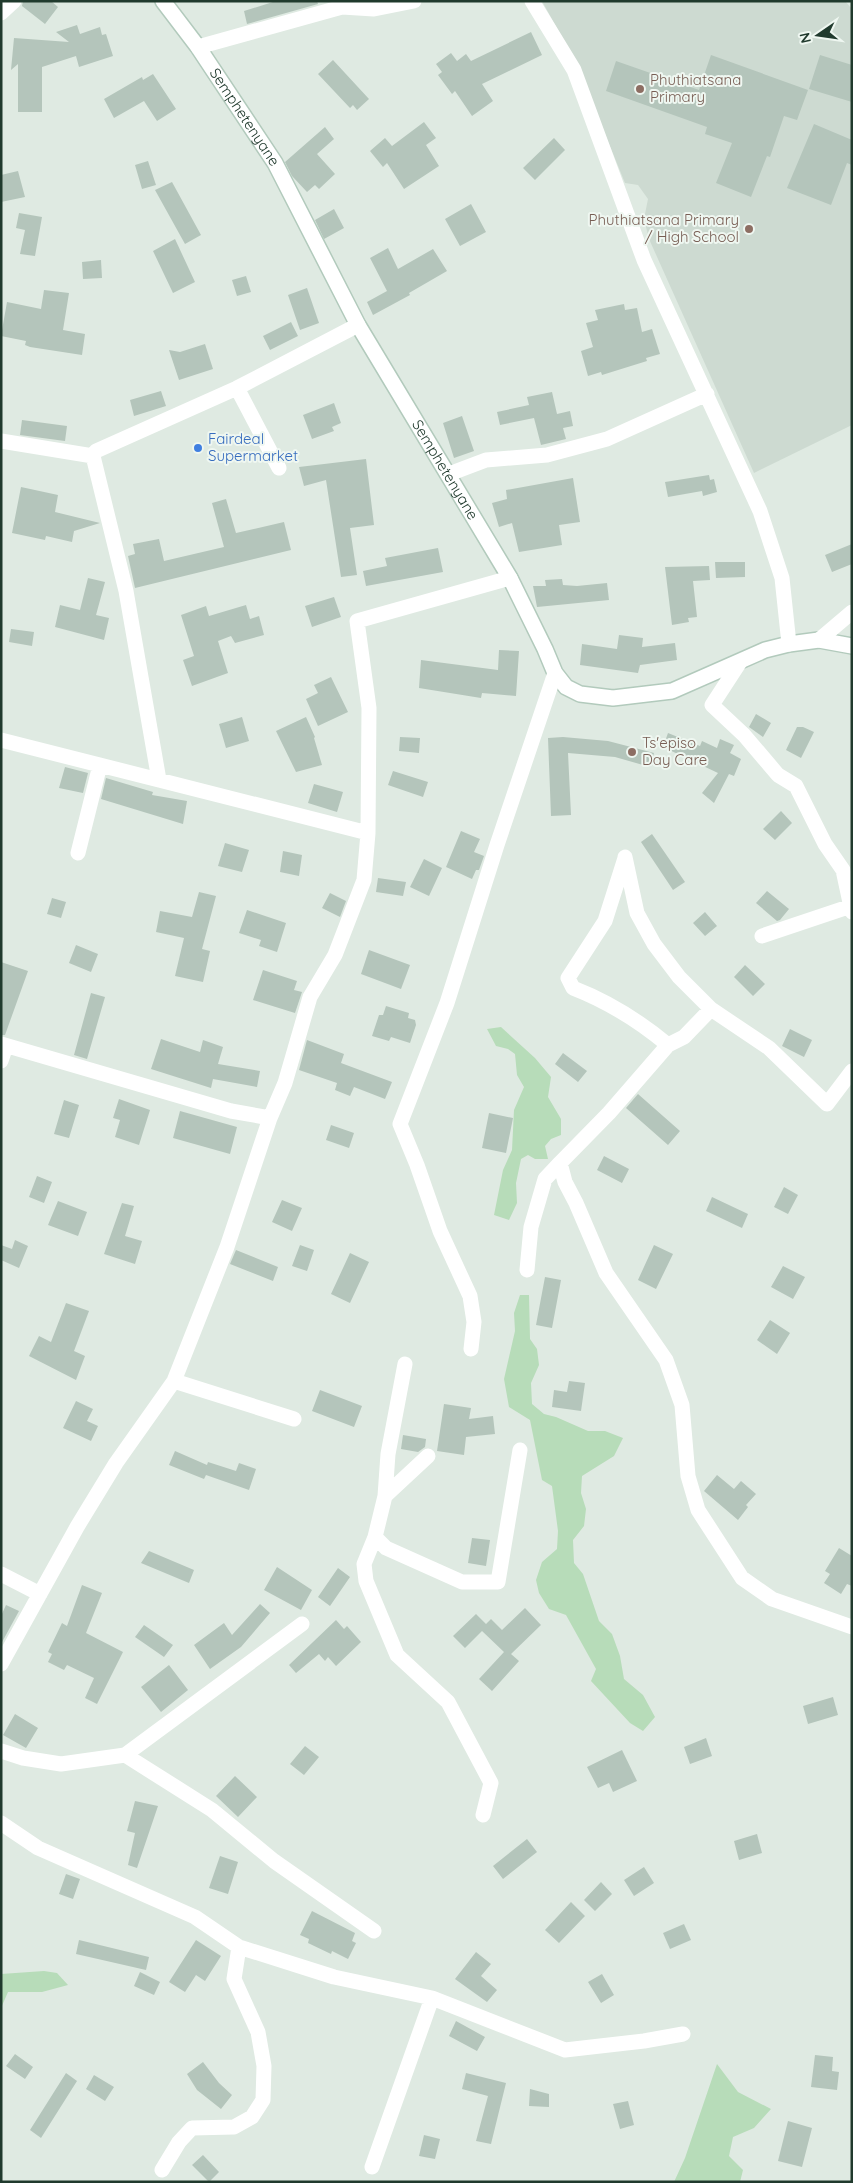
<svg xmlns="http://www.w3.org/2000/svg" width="853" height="2183" font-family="Quicksand,sans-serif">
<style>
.built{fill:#cddad1}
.green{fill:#b7dcb9}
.building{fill:#b4c5bb}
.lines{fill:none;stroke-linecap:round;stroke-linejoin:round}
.secondary-casing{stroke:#b2cabc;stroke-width:18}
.minor{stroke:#fff;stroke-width:15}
.secondary{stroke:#fff;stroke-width:15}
.education-dot{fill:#8d6e63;stroke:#eff7f1;stroke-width:2}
.shop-dot{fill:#3f7fe0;stroke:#eff7f1;stroke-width:2}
.labels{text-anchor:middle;stroke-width:4;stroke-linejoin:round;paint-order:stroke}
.education-label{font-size:15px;fill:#785e54;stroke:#eff7f1;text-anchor:start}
.street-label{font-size:15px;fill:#203a2d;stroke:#eff7f1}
.shop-label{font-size:15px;fill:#366cbe;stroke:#eff7f1;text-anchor:start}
</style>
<rect width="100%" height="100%" fill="#dfeae2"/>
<path class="built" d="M542,1H845L852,9V425L754,473L649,239L644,219L648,199L638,185L625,183L576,63Z"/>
<path class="green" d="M501,1027L535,1058L551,1077L548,1097L561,1119V1135L551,1139L545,1146L548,1159H535L528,1155L521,1159L516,1183L517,1203L509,1220L494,1215L503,1170L512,1150L514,1110L524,1087L517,1075L515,1054L508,1049L496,1046L487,1029Z
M520,1295H529L530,1339L537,1349L539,1365L531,1383L532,1404L544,1414L556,1417L588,1431H605L623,1438L614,1456L582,1476L581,1493L586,1509L584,1526L573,1540L574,1563L583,1574L599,1621L612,1634L620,1656L624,1679L643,1695L655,1717L643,1731L630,1723L591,1681L596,1669L566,1615L549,1609L539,1593L536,1580L542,1562L557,1549L558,1531L552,1486L542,1480L530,1420L509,1407L504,1379L515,1331L514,1313Z
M44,1971L57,1973L68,1985L42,1992H8L1,2008V1974Z
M717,2064L738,2092L771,2109L754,2128L733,2137L729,2156L743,2170L740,2182H674L685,2158Z"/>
<path class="building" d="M23,1H51L58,7L45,24L22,6Z
M276,1H317L318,4L247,24L244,11Z
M77,25L80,34L100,27L102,35L106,34L113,56L79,67L76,56L42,67V112H18V64L11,70L14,38L69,42L56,32Z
M531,32L542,55L482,84L493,101L472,116L455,91L452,94L438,75L442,72L436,64L451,53L457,61L466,54L471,61Z
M711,55L808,90L797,120L784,116L770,157L767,156L751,197L716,183L732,143L705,134L707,127L606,91L616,61L699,90Z
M820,55L852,65V102L809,89Z
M333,60L369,99L357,110L353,105L350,108L318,74Z
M153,74L176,109L157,121L144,101L114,118L104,99L142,77L143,80Z
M424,122L436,138L426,145L439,166L404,189L387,163L383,167L370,151L385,138L392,146Z
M814,124L852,140V165L847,163L831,205L787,188Z
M325,127L334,139L317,154L335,174L319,189L315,185L307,192L292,176L285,162Z
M554,138L565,150L535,180L523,168Z
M148,161L156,185L142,189L135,165Z
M18,171L25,197L1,202V175Z
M172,182L201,235L185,244L155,190Z
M471,204L486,232L460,246L445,219Z
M334,209L344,228L324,239L315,220Z
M19,213L42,217L35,256L20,254L25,230L16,228Z
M175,239L195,282L173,293L153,251Z
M388,248L398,269L433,249L447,271L409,293L410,295L373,315L367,302L387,291L370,258Z
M101,260L102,278L83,279L82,262Z
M246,276L251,292L237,296L232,280Z
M307,288L319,323L300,330L288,295Z
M44,290L69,293L63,330L85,334L82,355L30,347L25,345L26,341L1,336L7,302L41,309Z
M624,304L625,310L637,308L642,332L652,329L660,354L646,358L647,361L602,375L601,372L588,376L581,351L593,347L586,323L598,320L595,310Z
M291,322L298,336L270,350L263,336Z
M205,344L213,369L179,380L169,350L180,352Z
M161,391L166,406L134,416L130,400Z
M552,392L557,414L570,411L573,426L563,428L566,439L541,445L534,418L500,425L497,412L529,405L527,397Z
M334,403L341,423L332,427L334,431L312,439L303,415Z
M462,416L474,451L454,458L443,423Z
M22,420L67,426L65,441L20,435Z
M366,459L374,525L350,528L357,575L341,577L326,480L304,486L299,467Z
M709,475L710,480L714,479L717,492L703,496L702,491L668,497L665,482Z
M573,478L580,522L559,525L562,545L519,552L512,523L499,527L492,503L507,499L506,490Z
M21,487L58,495L55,512L100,523L74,531L72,542L46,536L45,540L12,533Z
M226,499L236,533L284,522L291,550L135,588L128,556L135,554L133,544L159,539L164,561L224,547L212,503Z
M852,544V564L832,572L825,555Z
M438,548L443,572L366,586L363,571L387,566L385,558Z
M715,562H745V577L716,578Z
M709,566L710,580L693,581L697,617L688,618L689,622L672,625L665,567Z
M88,578L105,582L96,615L109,618L104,640L55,627L60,605L80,610Z
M562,579L563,585L577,586L607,583L609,600L537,607L533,586H546L545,580Z
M334,597L341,617L312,627L305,606Z
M246,605L250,619L259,616L264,635L235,643L231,636L218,641L228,673L192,686L183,660L194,656L181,615L206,606L209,616Z
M11,629L34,632L32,646L9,642Z
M619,635L643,638L642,647L675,643L677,660L640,665L638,673L580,665L582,644L617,649Z
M499,650L519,651L516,696L482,693L481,698L419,688L421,660L498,670Z
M331,677L348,712L318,726L306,699L318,693L314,685Z
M756,714L771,723L763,737L749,727Z
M242,717L249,741L226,748L219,724Z
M306,717L315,737L314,738L322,765L296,772L276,731Z
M797,727H803L814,732L801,758L786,750Z
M668,733L700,746L702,741L717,748L720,739L734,745L730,753L741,759L734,776L729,774L714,803L702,793L718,773L663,747Z
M400,737L420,738L419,753L399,751Z
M563,737L608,741L654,753L650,767L615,757L568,753L571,815L551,816L548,738Z
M65,767L88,773L83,793L59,788Z
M393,771L428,782L423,797L388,785Z
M106,778L153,792L152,795L187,801L183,824L101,799Z
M314,784L343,792L337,812L308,803Z
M781,811L792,823L775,840L763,829Z
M461,831L480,839L474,852L484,856L479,870H476L472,879L446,867Z
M652,834L685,882L673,890L641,842Z
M225,843L249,850L242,872L218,866Z
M283,851L302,855L299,876L280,872Z
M424,859L442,868L429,896L410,887Z
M378,878L406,882L403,896L376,892Z
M767,891L789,909L780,920L777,921L756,903Z
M199,892L216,896L202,949L210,951L203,982L175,976L184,938L156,932L160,911L192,917Z
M330,893L346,901L340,917L322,908Z
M52,898L66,902L61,918L47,914Z
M247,910L286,923L277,952L259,946L261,940L239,933Z
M705,912L717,926L705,936L693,923Z
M76,945L98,954L91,972L69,963Z
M369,950L410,965L401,989L361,974Z
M1,962L28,971L5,1035H1Z
M745,965L765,984L753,996L734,977Z
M263,970L297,981L294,990L302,992L295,1013L253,1000Z
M91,993L105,997L87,1059L74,1055Z
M386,1006L409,1013L408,1018L415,1020L416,1025L410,1043L391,1037L389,1041L372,1036L379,1015H383Z
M790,1029L812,1040L804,1057L782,1046Z
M161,1039L200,1052L203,1040L223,1047L218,1064L260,1071L257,1087L213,1079L211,1088L151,1069Z
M307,1040L344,1054L341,1063L392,1082L385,1099L354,1087L350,1096L335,1090L337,1083L299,1070Z
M563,1053L587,1071L578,1082L555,1064Z
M638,1094L680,1131L668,1145L626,1108Z
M119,1099L150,1110L139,1145L115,1137L120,1120L113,1118Z
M64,1100L79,1105L69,1138L54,1134Z
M180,1111L237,1127L230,1154L173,1138Z
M489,1113L513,1118L506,1153L482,1148Z
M331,1125L354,1133L349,1148L326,1140Z
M604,1156L629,1169L622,1183L597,1170Z
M37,1176L52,1182L44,1203L29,1197Z
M784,1187L798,1195L788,1214L774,1207Z
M712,1197L748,1214L742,1228L706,1211Z
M282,1200L302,1208L292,1231L272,1222Z
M58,1201L87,1212L78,1236L48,1225Z
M122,1203L134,1206L125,1236L142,1241L135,1264L104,1254Z
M15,1240L28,1246L19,1268L1,1260V1245L12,1249Z
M300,1245L314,1250L307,1271L292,1266Z
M654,1245L673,1254L656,1289L638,1280Z
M236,1250L278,1267L273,1281L230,1264Z
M350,1253L369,1262L350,1303L331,1294Z
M783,1266L805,1277L793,1299L771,1287Z
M545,1277L561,1280L552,1328L536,1325Z
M66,1303L89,1311L74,1351L85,1356L76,1380L29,1356L39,1336L51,1342Z
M770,1320L790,1333L777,1354L757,1340Z
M569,1381L585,1383L581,1411L552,1407L554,1390L567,1392Z
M320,1390L362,1406L354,1427L312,1411Z
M76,1401L93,1409L87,1421L98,1426L91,1441L63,1428Z
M444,1404L471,1408L469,1419L493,1416L495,1434L466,1437L464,1455L437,1451Z
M403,1435L426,1439L425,1447L418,1452L401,1449Z
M175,1451L207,1465L208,1462L236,1471L239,1463L256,1469L249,1490L206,1475L204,1479L169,1465Z
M717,1475L734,1489L741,1481L756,1494L746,1505L748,1507L738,1520L704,1491Z
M472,1538L490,1540L486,1566L468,1563Z
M839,1548L852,1556V1586L847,1584L841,1594L824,1583L830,1574L825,1571Z
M149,1551L194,1570L189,1583L141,1563Z
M277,1567L312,1590L301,1610L264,1590Z
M338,1568L350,1577L330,1606L318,1597Z
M82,1585L102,1593L86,1633L123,1652L97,1704L85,1698L94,1678L67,1665L64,1670L48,1662L52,1654L48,1652L62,1623L67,1626Z
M260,1604L270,1613L241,1647L210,1669L194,1645L224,1623L232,1635Z
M6,1605L19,1611L1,1644V1616Z
M525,1608L541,1625L511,1654L519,1661L492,1691L479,1679L504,1652L482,1631L465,1648L453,1636L476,1614L486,1624L491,1619L502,1630Z
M336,1620L344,1629L347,1626L361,1642L336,1666L328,1657L325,1661L319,1654L296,1673L289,1665Z
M144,1625L173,1645L164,1657L135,1637Z
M169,1665L188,1690L161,1712L141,1687Z
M833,1697L838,1715L808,1724L803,1706Z
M15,1714L38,1728L26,1748L3,1735Z
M706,1738L712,1756L690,1764L684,1747Z
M305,1746L319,1757L304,1775L290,1764Z
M622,1750L637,1781L613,1792L609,1783L598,1788L587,1767Z
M235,1776L257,1797L238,1817L216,1796Z
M135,1801L158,1806L137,1868L128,1865L135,1833L127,1831Z
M757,1834L762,1853L739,1860L734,1841Z
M527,1839L537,1852L503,1879L493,1866Z
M220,1856L238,1862L228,1894L209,1888Z
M644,1867L654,1883L634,1896L624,1880Z
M66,1874L80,1879L73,1899L59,1894Z
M601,1882L612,1894L595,1911L584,1900Z
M571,1902L585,1916L559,1943L545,1930Z
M312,1911L355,1933L352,1941L356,1943L348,1959L332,1951L331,1954L308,1943L309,1939L300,1935Z
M684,1924L691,1940L670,1949L663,1933Z
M79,1940L149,1957L146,1970L76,1954Z
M196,1940L221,1956L205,1981L196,1975L185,1992L169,1982Z
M476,1952L491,1964L481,1976L497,1990L487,2002L455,1979Z
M140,1972L160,1982L154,1995L134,1986Z
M602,1974L614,1995L601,2003L588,1982Z
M456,2021L485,2037L477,2051L449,2036Z
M15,2054L33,2067L25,2079L6,2066Z
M815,2055L833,2057L832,2071L839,2072L837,2090L811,2087Z
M203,2062L219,2083L232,2095L221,2109L197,2090L187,2074Z
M66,2073L77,2081L41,2138L30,2130Z
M466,2073L506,2083L491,2144L476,2141L488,2096L462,2089Z
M94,2075L114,2087L105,2101L86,2089Z
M530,2089L549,2094V2107L529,2106Z
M628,2101L634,2125L620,2129L613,2104Z
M788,2121L812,2128L802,2167L778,2161Z
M424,2135L440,2139L435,2159L419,2156Z
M203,2155L219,2172L209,2182L192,2165Z"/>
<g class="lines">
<g class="secondary-casing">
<g id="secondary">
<path id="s1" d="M163,1L198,47L275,163L358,325L510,578L545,649L555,673L566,687L580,694L613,698L672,691L765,650L789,644L819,640L852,646"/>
</g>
</g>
<path class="minor" d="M532,1L574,70L644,260L760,511L782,578L789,644
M1,13L14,1
M198,47L342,7L374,9L414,1
M237,388L279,468
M1,441L93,456
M449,474L486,460L547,455L607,439L707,394
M819,640L852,612
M740,662L712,705L744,735L778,775L796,786L825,844L843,870L852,912
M1,740L368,833
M159,780L126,591L93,456L96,451L237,388L358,325
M78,853L100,765
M625,857L637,913L654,944L679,977L711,1009L769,1048L827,1104L852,1071
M625,858L605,921L568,978L573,988C609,1002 638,1020 668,1045
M762,936L851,906
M711,1009L684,1037L668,1045L609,1113L560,1163L565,1182L576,1203L606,1273L666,1360L682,1405L688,1476L698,1510L742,1578L772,1599L852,1627
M1,1044L231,1111L270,1118L285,1083L310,997L335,955L364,880L368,833L369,708L357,621L510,578
M1,1061L6,1046
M527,1270L531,1227L545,1179L560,1163
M471,1349L474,1322L470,1296L440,1231L417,1165L400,1124L447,1003L497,845L555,673
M174,1381L294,1419
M428,1456L385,1496L375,1537L364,1564L366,1581L397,1655L448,1702L491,1783L483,1815
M385,1496L388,1454L405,1364
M375,1537L386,1548L462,1582H498L520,1450
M1,1574L40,1594
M1,1664L77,1527L116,1463L174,1381L227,1247L270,1118
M1,1751L23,1758L61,1764L125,1755L212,1810L274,1861L374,1931
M125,1755L302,1624
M1,1823L38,1848L195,1917L239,1947L334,1977L432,1998L565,2050L644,2041L683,2034
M372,2167L432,1998
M162,2170L179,2142L192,2128L234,2127L252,2117L263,2100L264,2066L258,2032L234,1979L239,1947"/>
<use href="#secondary" class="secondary"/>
</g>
<g class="education-dot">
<circle cx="640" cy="89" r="5"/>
<circle cx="749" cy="229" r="5"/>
<circle cx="632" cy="752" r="5"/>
</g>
<circle class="shop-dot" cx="198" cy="448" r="5"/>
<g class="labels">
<g class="education-label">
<text x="650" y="85">Phuthiatsana<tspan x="650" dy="17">Primary</tspan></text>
<text x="739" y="225" text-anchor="end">Phuthiatsana Primary<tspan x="739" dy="17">/ High School</tspan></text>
<text x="642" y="748">Ts'episo<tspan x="642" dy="17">Day Care</tspan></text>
</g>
<g class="street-label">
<text dy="5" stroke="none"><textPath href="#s1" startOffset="142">Semphetenyane</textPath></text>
<text dy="5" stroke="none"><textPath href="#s1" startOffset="548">Semphetenyane</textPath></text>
</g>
<g class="shop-label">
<text x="208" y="444">Fairdeal<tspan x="208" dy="17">Supermarket</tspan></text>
</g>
</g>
<rect width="853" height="2183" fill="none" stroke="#203a2d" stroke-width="5"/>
<g transform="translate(818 35) rotate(257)" stroke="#eff7f1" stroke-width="4" paint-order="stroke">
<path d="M0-4L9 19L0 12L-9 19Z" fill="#203a2d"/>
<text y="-8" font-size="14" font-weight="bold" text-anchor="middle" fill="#203a2d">N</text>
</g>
</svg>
